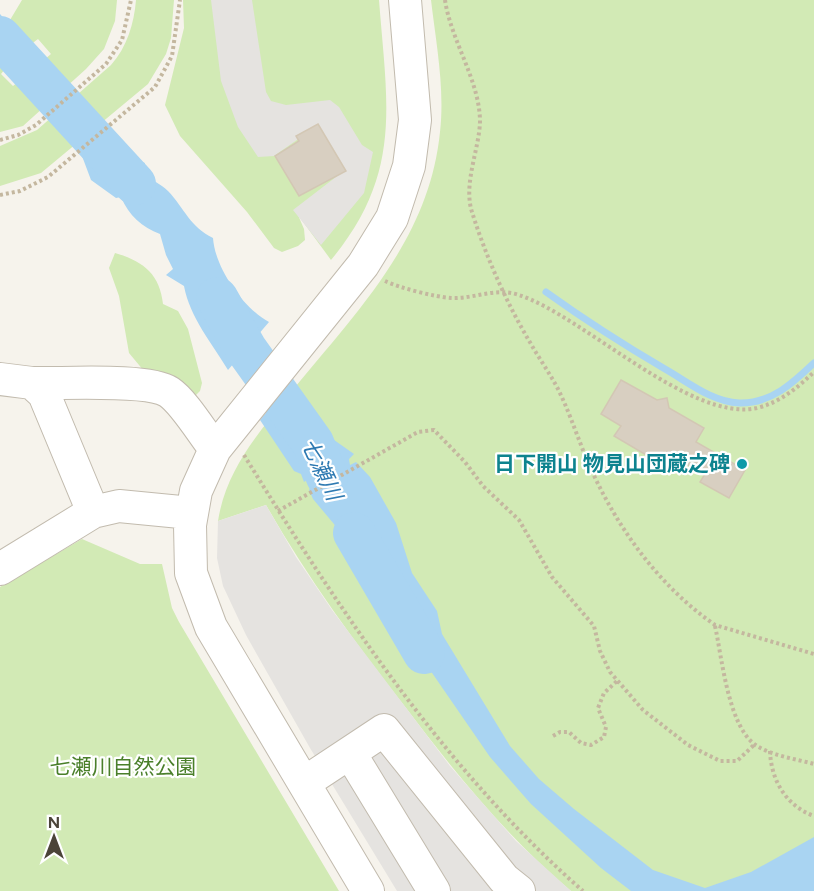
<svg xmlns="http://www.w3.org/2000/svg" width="814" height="891" font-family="Figtree,'Noto Sans JP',sans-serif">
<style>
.green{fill:#d2eab5}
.parking{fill:#e5e3e0}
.water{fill:#a9d4f2}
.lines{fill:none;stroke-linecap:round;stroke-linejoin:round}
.stream{stroke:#a9d4f2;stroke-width:7}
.river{stroke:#a9d4f2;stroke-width:42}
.building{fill:#d8cfc1;stroke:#d3c7b4;stroke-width:1.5}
.minor-casing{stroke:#c2bbae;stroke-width:34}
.path{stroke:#c4b79f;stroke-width:4;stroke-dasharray:3 3;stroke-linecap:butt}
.minor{stroke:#fff;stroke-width:32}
.culture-dot{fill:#0f9aa8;stroke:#fff;stroke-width:2}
.labels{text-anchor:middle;stroke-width:4.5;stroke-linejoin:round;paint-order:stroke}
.culture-label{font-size:21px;font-weight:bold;fill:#0d838f;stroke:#fff;text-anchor:end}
.park-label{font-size:21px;fill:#4a7f2a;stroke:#fff}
.water-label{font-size:22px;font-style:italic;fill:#2e7ab2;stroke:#fff}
</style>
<rect width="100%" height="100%" fill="#f6f3ec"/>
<path class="green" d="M22,0H117L115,21L104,49L86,69L23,126L0,132V63L5,69L1,74L13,86L51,54L38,39L30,45L10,20Z
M136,0H174L171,38L166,54L148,84L41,173L0,186V146L37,130L111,65C127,47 134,24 136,0Z
M183,0H379C387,105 403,173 331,260L298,215L304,229L305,240L298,246L282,252L274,248L247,212L180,136L165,105L184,28Z
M431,0H814V891H571C507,837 456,774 406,708C355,643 307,577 266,505L218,521C226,470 257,435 288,396C354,314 429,242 440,132C445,88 436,43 431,0Z
M115,253C143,261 160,274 163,304L178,311L188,329L202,383L200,391L192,399L149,377L129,353L119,296L109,268Z
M82,539L140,564H162L172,608L179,622L339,891H0V587Z"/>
<path class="parking" d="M211,0H252L266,92L271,101L286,105L330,100L339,107L362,145L373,152L364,193L321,245L293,210L345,170L314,128L274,156L258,157L238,127L221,81Z
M266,505L296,557L332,610L450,766L516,841L571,891H397L310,748L246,635L223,586L217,558L218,521Z"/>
<path class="water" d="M0,14L29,47L7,68L0,61Z
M109,132L119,153L145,163L143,170C152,182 160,183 168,191C185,209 190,227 213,238C215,268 243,308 269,322L228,370C212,343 190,318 184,286L166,275L173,269L166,255L160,234C142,227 129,216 121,197L116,198L91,180L82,156Z
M292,380L298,388L310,423L354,454L349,459L350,465L356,462L370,477L396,523L412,573L437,611L442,634L510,746L539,779L574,809L653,870L705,888L751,872L814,837V891H631L601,868L531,804L490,757L419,654L380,579L313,499L309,490L315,482L310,478L304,482L301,474L294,471L260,420L269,409L295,437L300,434L294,392L288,386Z"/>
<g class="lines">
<path class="stream" d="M546,292C585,320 624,345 665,369C688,382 712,402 739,403C771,404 793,383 814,363"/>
<path class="river" d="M0,37L135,184
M217,298L246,349L313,443L327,477
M354,533L424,653"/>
</g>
<path class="building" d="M318,124L346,171L299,196L275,156L299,141L296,136Z
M621,380L657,400L667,398L669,408L704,428L696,442L745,470L729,498L700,482L705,474L664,452L658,462L614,436L621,426L601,414Z"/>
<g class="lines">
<g class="minor-casing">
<path id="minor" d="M0,379L32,383L44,394L93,512
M32,383C61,384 148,378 169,392C184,402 203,434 215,449
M0,569L93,512L119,506L191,513
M350,753L434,891
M304,783L384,730L504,879L519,891
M368,891L211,627L191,573L190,525L196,491L215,449L363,265L392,218L409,166L415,120L405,0"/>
</g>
<path class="path" d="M445,0C451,41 480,81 480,122C479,150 463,184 472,212C486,257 507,304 531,344C540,360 551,375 559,391C571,416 579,442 590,467C618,529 659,586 715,625L814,654
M0,140L18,135L36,125L106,64L122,40L131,0
M0,195L20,191L48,177L155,87L172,56L180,0
M385,281C400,288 435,297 451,298C475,299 495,287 519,295C583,316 691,423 757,408C781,402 797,388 814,372
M244,455C340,611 445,770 583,891
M278,511L418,432L434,430L465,462L483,486L519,520L552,577L594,626L600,651L610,672L643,710L688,745L720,761H737L755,744
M715,626C722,657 728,728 757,746C773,756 796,759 814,764
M553,736L560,732H569L581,743L591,745L604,737L606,727L598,708L604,693L617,681
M770,751C771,780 786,806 814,816"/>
<use href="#minor" class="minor"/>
</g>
<circle class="culture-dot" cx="742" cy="464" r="6"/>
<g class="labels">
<g class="culture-label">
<text x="730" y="471">日下開山 物見山団蔵之碑</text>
</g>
<g class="park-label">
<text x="123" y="774">七瀬川自然公園</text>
</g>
<g class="water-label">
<text transform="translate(322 469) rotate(65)" y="8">七瀬川</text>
</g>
</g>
<g transform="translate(54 837)" stroke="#ffffff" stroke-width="4.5" paint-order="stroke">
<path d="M0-4.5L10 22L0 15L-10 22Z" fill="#4b4439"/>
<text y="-9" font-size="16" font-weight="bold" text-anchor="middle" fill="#4b4439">N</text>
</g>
</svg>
